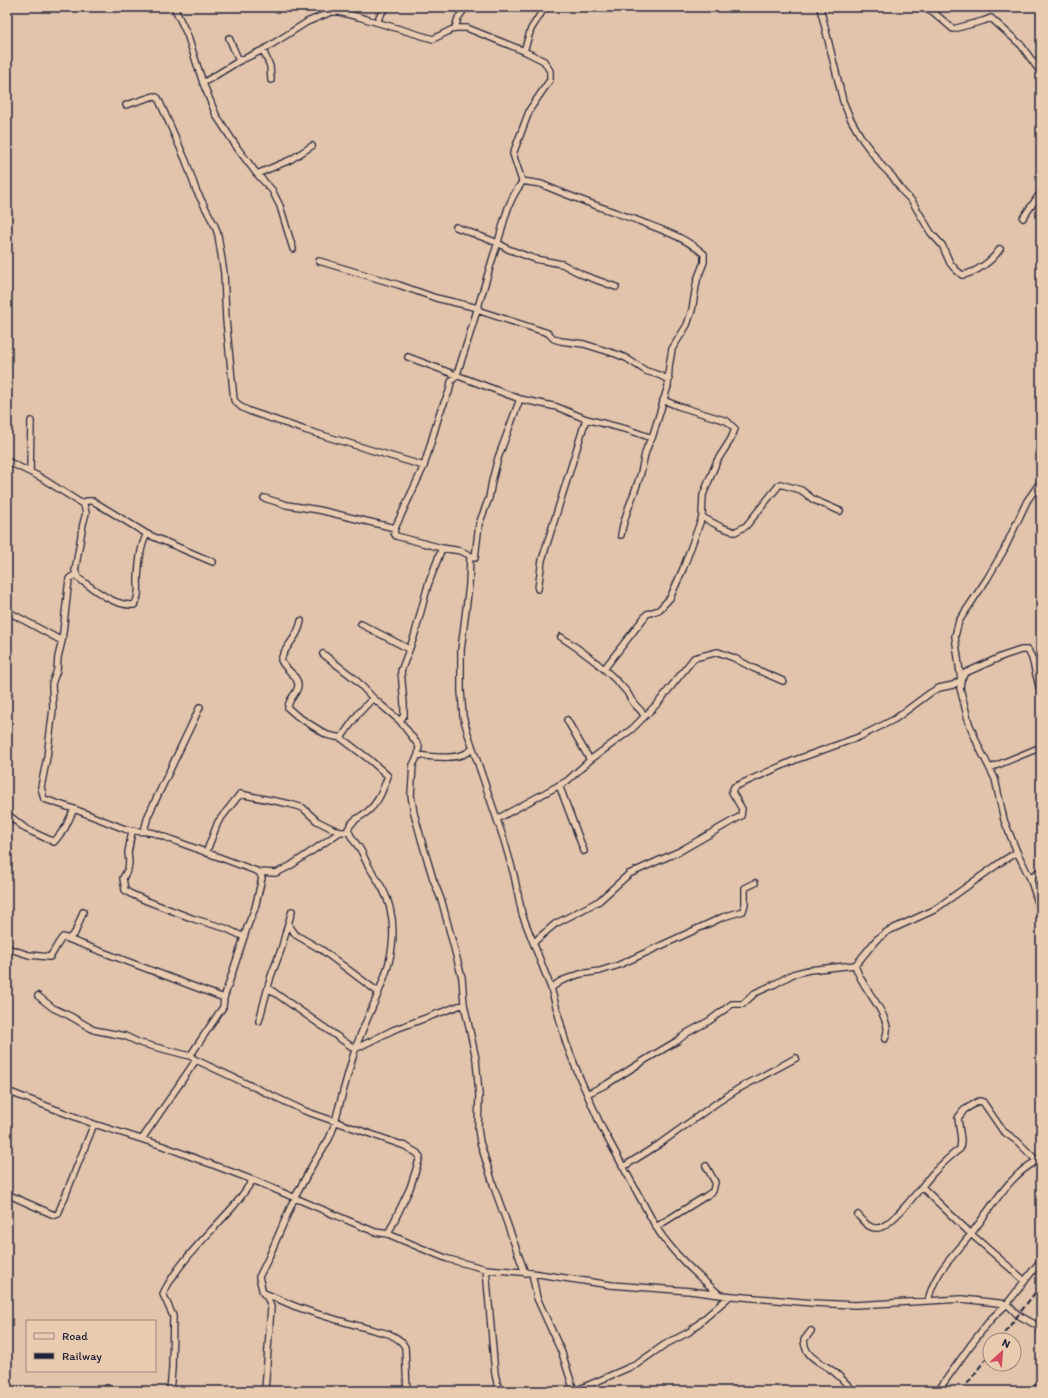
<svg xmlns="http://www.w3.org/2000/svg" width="1048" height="1398" font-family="Itim,sans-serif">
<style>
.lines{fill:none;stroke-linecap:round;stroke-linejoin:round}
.minor-casing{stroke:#22223b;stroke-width:8}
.minor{stroke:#e9cbb0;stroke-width:5.5}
.rail{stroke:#22223b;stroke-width:2;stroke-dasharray:6 3;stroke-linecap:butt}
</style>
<rect width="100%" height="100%" fill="#e1c4ab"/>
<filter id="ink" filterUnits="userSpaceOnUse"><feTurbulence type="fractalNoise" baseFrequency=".025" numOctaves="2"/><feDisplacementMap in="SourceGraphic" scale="8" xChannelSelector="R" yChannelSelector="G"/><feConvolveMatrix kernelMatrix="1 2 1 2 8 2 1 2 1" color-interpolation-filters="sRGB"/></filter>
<g filter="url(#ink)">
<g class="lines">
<g class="minor-casing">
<path id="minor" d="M174,7L187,34L203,83L216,115L238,149L257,174L272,190L280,206L293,249
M820,7L843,101L850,118L862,139L882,166L892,176L903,192L912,201L931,233L942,245L950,263L955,269L962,275C976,273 992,261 1000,249
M917,7L932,11L953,29L983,21L991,18L1021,45L1041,73
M378,22L379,17L386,7
M455,28L458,18L466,7
M229,38L239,61
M263,50L270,66L271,80
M524,51L531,29L545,7
M203,83L239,61L263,50L307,22L331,12H339L359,17L433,39L455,28H467L524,51L544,61L550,71V80L530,109L513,154L522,181
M126,105L154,96L158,98L186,161L196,190L215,226L218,235L224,273L226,320L234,400L241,407L249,411L305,430L424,466
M257,174L290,160L312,146
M1023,218L1041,192
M456,227L498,243L508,249L535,259L562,264L583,275L616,287
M319,261L399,285L436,298L478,308L480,311L548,333L554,339L561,341L584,344L616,354L626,358L646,371L659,375L669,380
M408,357L520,399L498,458L492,481L489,498L479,524L475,558
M520,399L557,407L586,419L629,430L652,438C643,450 644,466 639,479C633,498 624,515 621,535
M663,400L678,406L727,421L735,429L731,439L717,461L703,495L702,517L721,527L735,532L746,526L780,484L801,490L814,500L840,511
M7,461L40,477L84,505L86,513L83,524L75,571L77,574
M30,472L31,421
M1041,481L1027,501L1004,550L987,579L959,621L955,636L961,680L960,688L969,723L978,745L995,779L1004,820L1017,852L1030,878L1041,912
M264,498L287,505L319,510L395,528
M81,503L87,501H93L147,534
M442,548L428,585L414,637L401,671L404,704V715L400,721L419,746L418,755L413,765L411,795L414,813L422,842L433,879L442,902L462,978L464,1004L476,1059L479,1095L478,1129L480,1142L495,1190L525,1273
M472,556H470L469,585L461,650V691L463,716L468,734L504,840L514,875L522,914L551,988L566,1043L579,1076L602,1128L656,1227C673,1254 696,1274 720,1295
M475,558L461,551L442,548L396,536L394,533L395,528L424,466L440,412L449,392L451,382L457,374L468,340L494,254C503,231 505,204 521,184L522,181L541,184C573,198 606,209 639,221C662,230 685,237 704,254V262L697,280L692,310L687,325L672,349L669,367L668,386L652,438
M213,562L147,534C140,546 139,564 138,578C138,587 140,597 134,605C113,606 94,589 78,578L77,574L71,577L69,579L62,641L58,657L57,670L52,684L53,709L47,757L41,787L44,799L74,809L125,829C135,832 144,831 154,833L259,872L276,873L290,866L340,832
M538,589L542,560L586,419
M7,611L62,641
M361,624L409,649
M561,637C584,652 608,670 626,691C629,694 630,699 633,702C636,707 642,710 644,716
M323,654L354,678L373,698
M604,669L647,614L659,610L670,598L683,569L702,517
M567,720L590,760
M341,738L358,714L373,698L400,721
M418,755C433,757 461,761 472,749
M990,768L1041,747
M559,785L584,851
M7,814L26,829L54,842L65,828L74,809
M497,819L567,781L590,760L632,729L658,703L694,658L718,652L734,658L753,668L783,681
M132,831L128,853L129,862L128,869L123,878L125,890L129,893L147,901L194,919L225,928L244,937
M144,831L148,816L200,707
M206,853L218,822L240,794L290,804L303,808L317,821L333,829L340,832H348
M1030,878L1041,870
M292,911L288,924L296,935L322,950L378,992
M69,938L75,933L83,912
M534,942L555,924L599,901L629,874L680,851L741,816L742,809L732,792L734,787L795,760L859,737L895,719L930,693L939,688L953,685L961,680L965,673L1003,656L1021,650H1028L1032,658L1041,695
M7,948L29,955L50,957C55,950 58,942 63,937L224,998L223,1007L190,1056
M855,965C861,987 880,1002 886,1023C888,1028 887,1034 885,1039
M268,988L355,1049L393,1030L464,1004
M551,988L561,981L580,974L600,971L619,965L723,917L743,911L745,904V888L755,883
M38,996L53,1008L70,1016L94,1030L125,1036L140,1043L190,1056L196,1060L305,1111L405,1146L417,1153L420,1157L410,1188L388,1234
M224,998L248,925L255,908L262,878L259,872
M259,1021L271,976L281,950L288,924
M7,1091L94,1124L163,1146L253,1180L375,1232L388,1234L421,1248L448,1259L486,1269L532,1273L611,1285L690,1291L721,1295L813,1303L855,1305L962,1299L1007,1304L1018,1315L1036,1325L1041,1332
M587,1094L607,1084L645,1060L677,1041L687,1033L709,1021L732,1004H743L755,993L773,985L793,974L809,970L855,965L859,961L876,940L888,931L934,910L1001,862L1017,852
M142,1139L196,1060
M623,1167L658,1145L715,1104L738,1089L796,1058
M922,1187L971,1234L1025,1281
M7,1194L54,1215L58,1214L94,1124
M858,1215C863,1221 869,1229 878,1228C893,1226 923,1184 934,1172C942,1164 951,1155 960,1149L961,1140L958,1118L964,1110L979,1101L983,1102L1003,1131L1017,1141L1041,1165
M656,1227L706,1196L713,1191L715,1182L706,1166
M486,1269L495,1374L499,1391
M532,1273L537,1298L562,1353L574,1391
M264,1293C275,1297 286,1303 297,1307C327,1318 358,1326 389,1334C395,1337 402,1340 405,1347L407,1391
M928,1301C935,1269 956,1255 974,1230C991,1208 1011,1173 1037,1161
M811,1331L804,1340C805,1358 820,1361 833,1371C841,1377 847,1385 854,1391
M107,1391V1388
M170,1391L172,1369L173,1316L163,1294C178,1262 210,1233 233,1207C240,1199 246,1189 253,1180
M265,1391L271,1307L268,1299L263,1293L259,1277L268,1259L294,1199L313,1164L329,1139L333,1129C340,1103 347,1076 355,1050C370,1004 403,960 390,908C386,891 377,880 368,865C365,860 363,854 360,849C355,842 350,837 348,829C352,820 360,817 367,812C380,801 382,791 388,776L370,760L341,738L327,735L297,716L288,708C288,698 298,694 298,685C298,675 284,669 281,660C285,645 298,639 301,621
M575,1391L637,1364L664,1345L689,1332L730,1296
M938,1391L970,1346L991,1319L1007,1304L1041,1260
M1032,1391L1041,1385"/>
</g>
<use href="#minor" class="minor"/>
<path class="rail" d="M999,1340L1041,1285
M962,1391L990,1353"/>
</g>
</g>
<rect width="1048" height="1398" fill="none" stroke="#e9cbb0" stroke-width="24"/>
<rect x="12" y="12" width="1024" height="1374" fill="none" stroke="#22223b" stroke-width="1.5" filter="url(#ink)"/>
<rect x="26" y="1320" width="130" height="52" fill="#e9cbb0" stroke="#998781"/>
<rect x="34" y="1333" width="20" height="6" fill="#e9cbb0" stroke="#998781"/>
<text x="62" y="1340" font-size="12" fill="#22223b">Road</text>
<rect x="34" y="1353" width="20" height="6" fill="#22223b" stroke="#998781"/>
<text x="62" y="1360" font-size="12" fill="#22223b">Railway</text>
<g transform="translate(1002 1352) rotate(26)"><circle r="19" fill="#e9cbb0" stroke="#998781"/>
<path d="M0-3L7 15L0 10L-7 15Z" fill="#d1495b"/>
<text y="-6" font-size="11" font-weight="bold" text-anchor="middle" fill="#22223b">N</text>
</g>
</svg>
